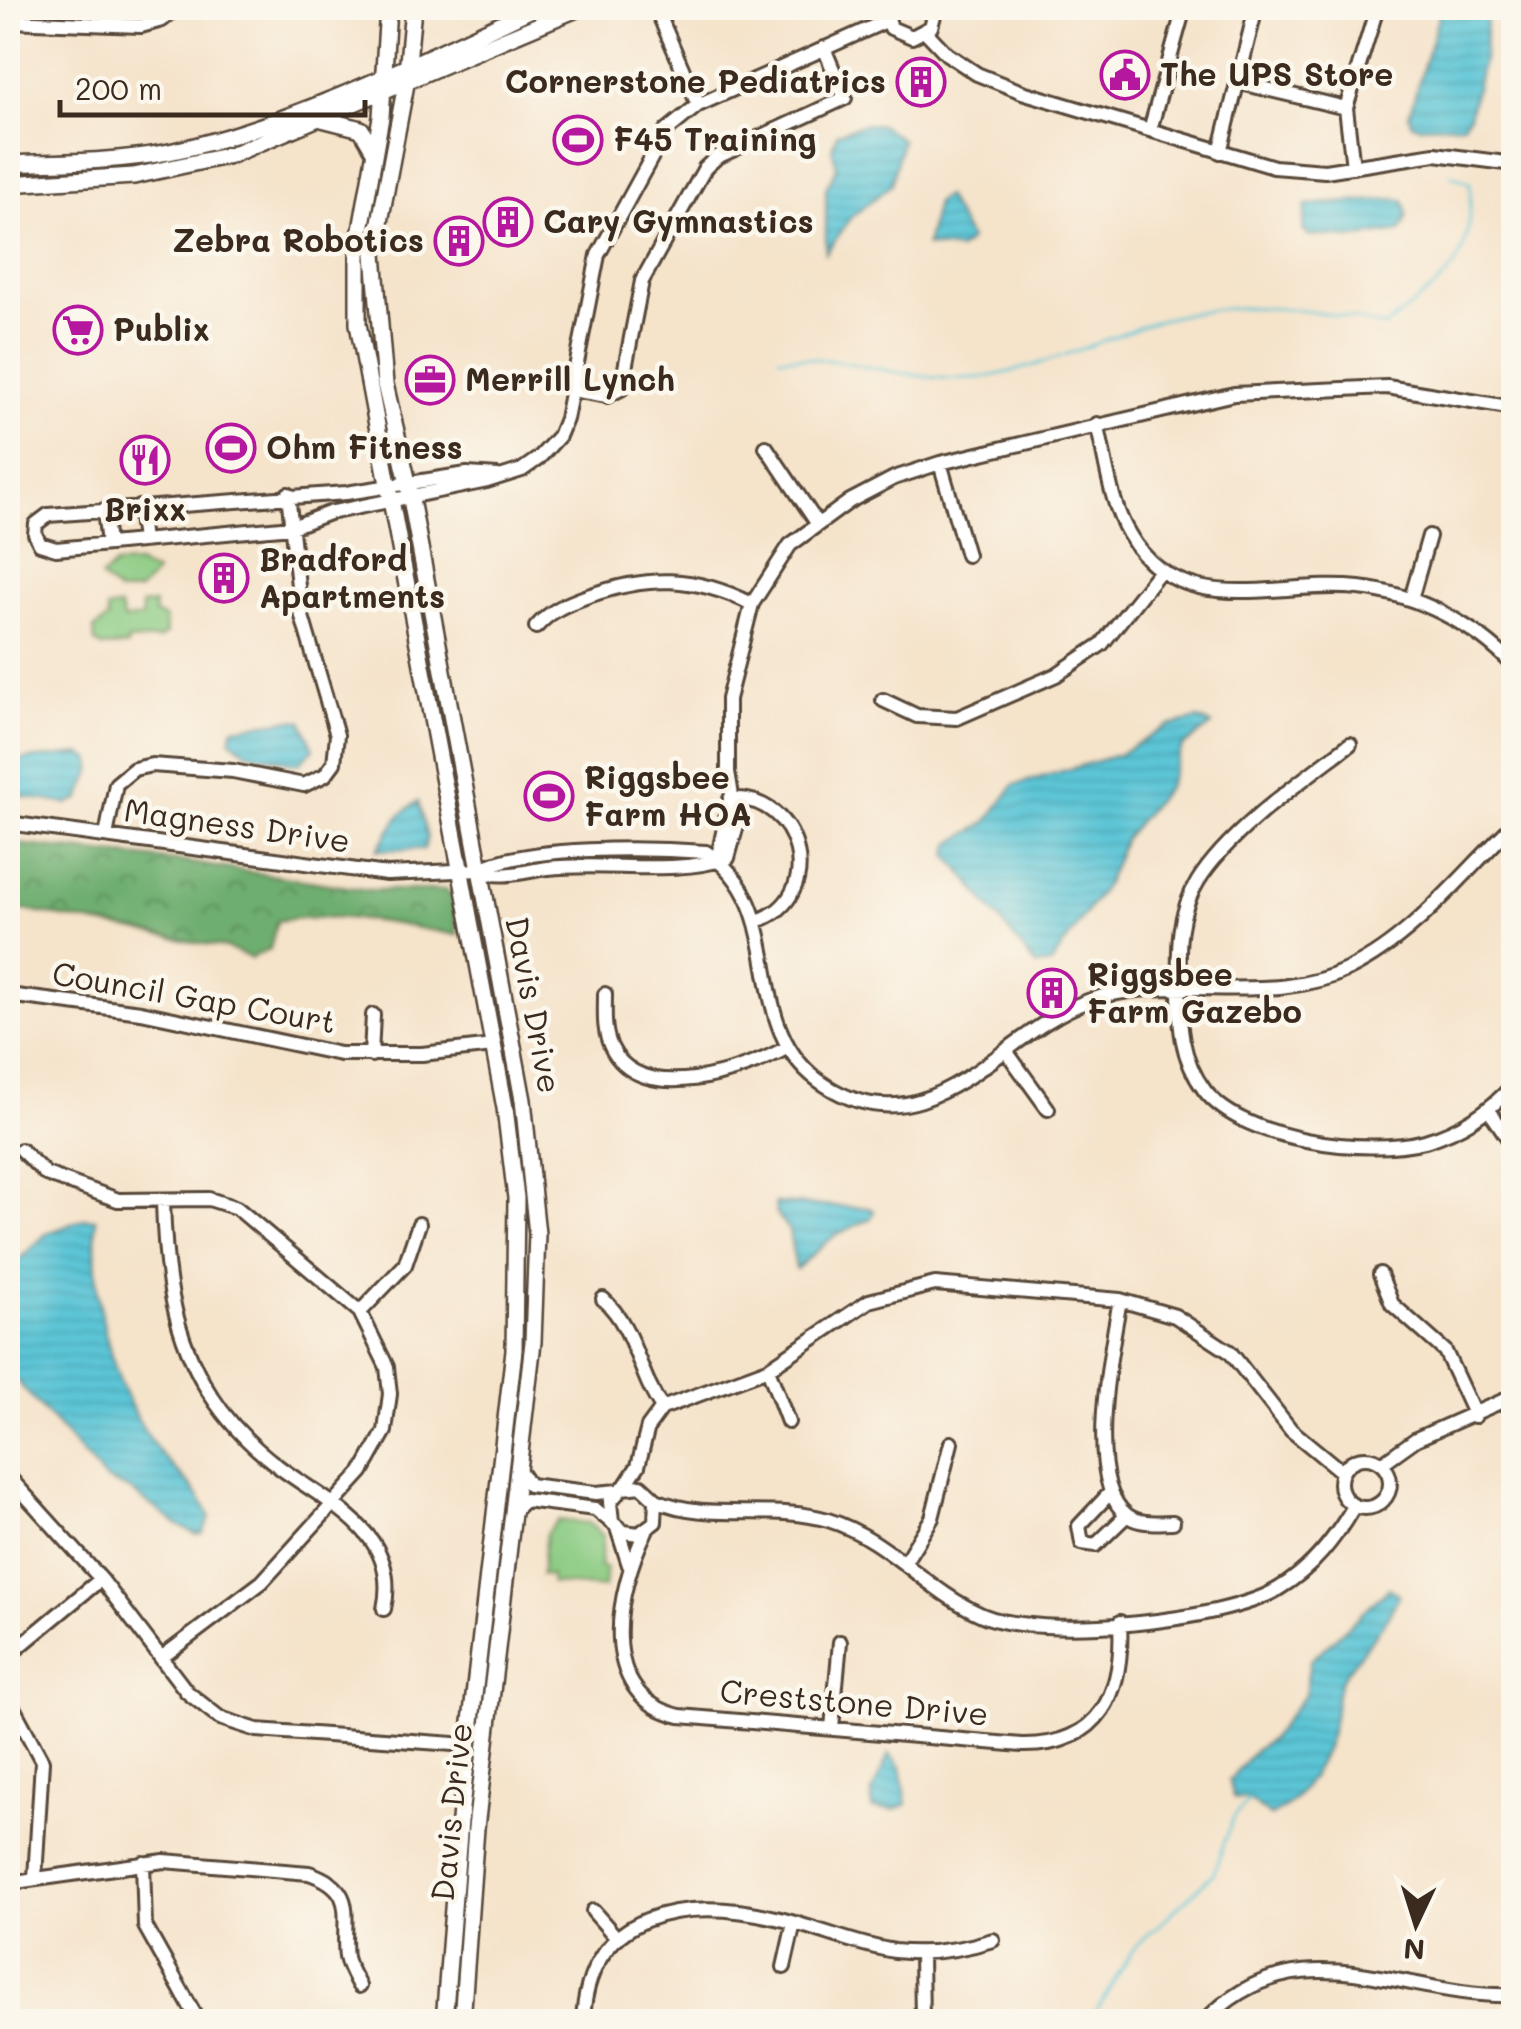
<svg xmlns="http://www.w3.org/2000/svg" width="1521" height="2029" font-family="Mali,sans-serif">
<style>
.green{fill:#89ca81;stroke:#627a50;stroke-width:2.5}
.forest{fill:url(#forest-crowns);stroke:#546c46;stroke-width:2.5}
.water{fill:url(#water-rules);stroke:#4b787a;stroke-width:2.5}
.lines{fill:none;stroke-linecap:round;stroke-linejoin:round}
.stream{stroke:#5bc5d6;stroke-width:2.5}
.minor-casing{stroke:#574638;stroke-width:18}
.major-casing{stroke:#574638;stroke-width:20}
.minor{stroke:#fff;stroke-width:12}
.major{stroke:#fff;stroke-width:15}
.labels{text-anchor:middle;stroke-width:9;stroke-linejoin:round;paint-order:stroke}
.poi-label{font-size:32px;font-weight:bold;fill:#3b2a1e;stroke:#fbf7ec;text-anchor:start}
.street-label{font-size:32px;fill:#3b2a1e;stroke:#fbf7ec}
</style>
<defs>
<pattern id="forest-crowns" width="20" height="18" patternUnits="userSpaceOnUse" patternTransform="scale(2.5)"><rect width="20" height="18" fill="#6eae6f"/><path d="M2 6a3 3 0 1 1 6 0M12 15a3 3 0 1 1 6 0" fill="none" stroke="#5c8e5b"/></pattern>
<pattern id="water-rules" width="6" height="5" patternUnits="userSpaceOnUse" patternTransform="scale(2.5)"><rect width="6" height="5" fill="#5bc5d6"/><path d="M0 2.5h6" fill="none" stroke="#50a9b7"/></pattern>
</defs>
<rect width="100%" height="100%" fill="#fbf7ec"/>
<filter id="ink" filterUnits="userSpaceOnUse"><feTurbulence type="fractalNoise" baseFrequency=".01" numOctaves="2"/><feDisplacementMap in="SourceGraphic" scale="20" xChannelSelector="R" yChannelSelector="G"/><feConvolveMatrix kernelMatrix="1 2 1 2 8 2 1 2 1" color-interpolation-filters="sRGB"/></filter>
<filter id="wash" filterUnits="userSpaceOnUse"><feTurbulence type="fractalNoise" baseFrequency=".0048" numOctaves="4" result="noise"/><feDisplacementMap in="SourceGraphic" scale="40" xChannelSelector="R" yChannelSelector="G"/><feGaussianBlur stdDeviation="2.25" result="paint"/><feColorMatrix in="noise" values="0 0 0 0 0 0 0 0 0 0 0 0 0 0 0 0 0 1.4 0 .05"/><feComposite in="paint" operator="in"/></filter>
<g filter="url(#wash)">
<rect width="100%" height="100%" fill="#f5e3ca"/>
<path class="green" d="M137,564L156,573L139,591L119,593L101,578L115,565Z
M154,604L155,614L165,619L166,634L159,639L128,641L127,646L102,647L95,642L94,629L108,619L107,609L120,607L123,620L142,618L141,605Z
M558,1520L589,1523L603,1536L600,1566L606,1568L604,1588L551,1583V1576L541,1575L546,1533Z"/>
<path class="forest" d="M8,843L179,861L368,890H445L451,895L458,935C398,925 338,910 277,921L270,949L251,958L226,948L8,907Z"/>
<path class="water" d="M1441,8H1487L1484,55L1469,116L1463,124L1419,126L1412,124L1409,115Z
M865,124L881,125L902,140L891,185L851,217L826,253V188L837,168L832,148L837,133Z
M945,196L970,240L959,250L926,246L936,202Z
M1393,199L1403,200C1409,212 1407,221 1400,231L1353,238L1308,235L1303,230L1306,205Z
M1198,719L1212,725L1182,747L1168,786L1124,839L1107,882L1051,964L1036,966L948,855L952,843L987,822L1014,785L1118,755L1168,726Z
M287,720L302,721L314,749L298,764L247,752L230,739L234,728Z
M81,754L90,759L93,768L80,799L68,804L8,794V761Z
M418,801L427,838L424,849L377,850L400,815Z
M775,1203L869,1208L874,1211L871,1218L834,1236L796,1269L789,1231L776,1213Z
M86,1218L96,1219C91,1296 109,1383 155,1446C174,1473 198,1486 210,1518L203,1533L196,1534L178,1525L130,1490L106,1480L8,1371V1270L46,1234Z
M1389,1588L1399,1594C1387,1626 1361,1649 1343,1677C1335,1689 1336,1709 1333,1723C1327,1755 1301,1804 1270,1816L1249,1799L1234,1798L1229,1781L1253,1752L1271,1739L1305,1694L1310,1661Z
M889,1754L901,1767L907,1804L894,1810L872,1809V1792Z"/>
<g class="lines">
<path class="stream" d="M779,357C850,355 920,388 991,376C1046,366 1098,341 1151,323C1223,299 1313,306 1385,327C1448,275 1473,271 1470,183L1450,174
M1090,2022L1134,1948L1213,1874L1233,1818L1249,1799"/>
</g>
</g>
<g filter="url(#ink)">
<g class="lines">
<g class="minor-casing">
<path id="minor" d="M656,8L698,105
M885,8L891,28L912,37L931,27L936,8
M8,21L141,26L162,20L177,8
M926,32L947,54L977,74L1022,92L1274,167L1325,171L1435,154L1514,164
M1241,83L1346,108
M1150,130L1184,8
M1220,152L1256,8
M1353,167L1346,108L1377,8
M572,390L607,396L621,389L642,281L705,168L717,157L845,98L824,48
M1097,424C1106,460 1110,503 1129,534C1180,623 1278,579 1359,588C1417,594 1474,624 1514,666
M766,447L817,523
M940,463L967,555
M498,476L467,474L346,493L48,515L36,524L35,534L40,544L56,549L292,527L329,513L487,481L522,470L539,458L559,436L566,419L598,255L666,131L698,105L886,21
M139,507L143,541
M104,510L108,544
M1411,599L1429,536
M536,627C551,610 566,604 588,596C648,575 694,575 752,604
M883,700L917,716L957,718L1056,675L1102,644L1160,571
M1350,744C1303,780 1229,831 1198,881C1178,913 1178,946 1179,983C1179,1023 1180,1058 1205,1091C1244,1141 1367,1156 1425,1141C1460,1131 1490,1111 1514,1084
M730,799C801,794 828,897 757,921
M8,823L387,874L479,870C524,845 652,848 706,852C794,908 736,1028 825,1085C930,1153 999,1033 1088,1001C1171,971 1269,1008 1349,969C1413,938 1463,873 1514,824
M106,836L116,784L134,769L152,765L233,771L304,785L325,775L334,763L337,735L301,613L288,494
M717,861L730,799
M479,870C501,880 523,871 548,868C606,861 672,876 728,858L737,825L728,772V699L752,604L790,545L850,501L894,478L940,463L1234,394L1387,387L1514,408
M605,994C605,1012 603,1030 611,1047C640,1108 746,1071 788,1047
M8,995L141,1012L340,1054H422L493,1046
M1006,1051L1048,1109
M371,1055L373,1015
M1489,1110L1514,1147
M21,1150L46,1174L118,1200L209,1199L237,1208L360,1312L387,1367L390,1394L385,1431L362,1472L262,1582L161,1658
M163,1202C165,1271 172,1334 210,1394C228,1422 252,1447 279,1467C330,1505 401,1533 384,1609
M1380,1274L1392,1304L1445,1351L1475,1416
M603,1299C636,1329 637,1372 662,1408
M1120,1300C1111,1350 1083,1483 1128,1516C1141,1525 1159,1522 1173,1522
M360,1312L405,1265L419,1224
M768,1369L788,1422
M1340 1483a25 25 0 1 1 50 0a25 25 0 1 1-50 0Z
M1381,1464L1416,1439L1514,1396
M518,1469L529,1485L596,1493L618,1491
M8,1476L101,1579L187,1692L220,1718L257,1730L468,1745
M625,1486L638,1466L648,1427L662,1408L768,1369L869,1301L935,1284L1120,1300L1175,1316L1230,1352L1291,1430L1342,1472
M1110,1493L1079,1526L1082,1543L1096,1545L1127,1515
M656,1500C709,1523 772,1503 828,1520C889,1539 925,1590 982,1615C1040,1640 1224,1622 1278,1589C1312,1569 1335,1539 1354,1506
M513,1512L525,1500L595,1509L624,1532L639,1534L655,1522L656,1500L641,1486L622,1488L610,1502L612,1522
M617,1528L629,1565
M646,1531C617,1589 594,1696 680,1716L1022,1745C1101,1746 1124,1692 1120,1622
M906,1560L932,1518L951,1443
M8,1656L101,1579
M8,1698L42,1761L35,1878
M832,1728L840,1642
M143,1863L145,1926L199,2022
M8,1883L164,1861L309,1873C360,1890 341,1918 346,1957C348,1967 354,1977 359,1986
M593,1911L615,1936
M921,1953L922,2022
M784,1967L794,1923
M583,2022C587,1910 686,1896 776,1918C816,1927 854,1945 895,1951C928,1955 961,1950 993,1940
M1204,2022C1298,1923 1403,1999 1514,1995"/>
</g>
<g class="major-casing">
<path id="major" d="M388,8L381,117L358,247V324L505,1108L516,1198L514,1350L461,1808L444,2022
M413,8L406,84L374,254L385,384L408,483L523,1100L537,1234L533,1342L476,1828L462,2022
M322,119L361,129L374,151
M8,164C61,162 116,162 169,152C285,128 425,59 534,8
M8,184L134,176L231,155L579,8"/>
</g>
<use href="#minor" class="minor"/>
<use href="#major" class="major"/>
</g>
</g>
<defs>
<g id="civic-ring" transform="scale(2.5)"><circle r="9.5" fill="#fbf7ec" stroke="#b5179e" stroke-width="1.5"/><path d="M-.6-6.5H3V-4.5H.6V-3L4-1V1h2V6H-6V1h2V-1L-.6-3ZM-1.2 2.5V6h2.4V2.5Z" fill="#b5179e"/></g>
<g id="building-ring" transform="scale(2.5)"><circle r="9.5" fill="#fbf7ec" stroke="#b5179e" stroke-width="1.5"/><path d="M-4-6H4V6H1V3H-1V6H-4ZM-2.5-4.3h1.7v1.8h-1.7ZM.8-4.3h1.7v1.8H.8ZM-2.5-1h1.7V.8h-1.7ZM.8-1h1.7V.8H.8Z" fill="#b5179e"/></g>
<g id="stadium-ring" transform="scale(2.5)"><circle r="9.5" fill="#fbf7ec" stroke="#b5179e" stroke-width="1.5"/><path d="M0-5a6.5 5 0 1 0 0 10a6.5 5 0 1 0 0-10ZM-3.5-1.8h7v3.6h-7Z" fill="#b5179e"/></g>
<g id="supermarket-ring" transform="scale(2.5)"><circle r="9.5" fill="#fbf7ec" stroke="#b5179e" stroke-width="1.5"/><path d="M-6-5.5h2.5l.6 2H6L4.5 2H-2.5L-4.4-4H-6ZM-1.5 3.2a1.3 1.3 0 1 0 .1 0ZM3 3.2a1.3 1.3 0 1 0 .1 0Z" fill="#b5179e"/></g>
<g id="office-ring" transform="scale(2.5)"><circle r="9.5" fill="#fbf7ec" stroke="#b5179e" stroke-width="1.5"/><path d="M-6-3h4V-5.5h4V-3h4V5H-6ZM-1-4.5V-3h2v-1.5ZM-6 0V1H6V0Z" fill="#b5179e"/></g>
<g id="restaurant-ring" transform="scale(2.5)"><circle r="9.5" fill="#fbf7ec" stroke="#b5179e" stroke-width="1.5"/><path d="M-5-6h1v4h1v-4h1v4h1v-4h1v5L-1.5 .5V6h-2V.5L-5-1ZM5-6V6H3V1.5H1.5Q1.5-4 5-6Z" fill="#b5179e"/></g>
</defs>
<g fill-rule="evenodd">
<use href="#civic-ring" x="1125" y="75"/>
<use href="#building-ring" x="921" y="82"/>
<use href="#stadium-ring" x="578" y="140"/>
<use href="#building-ring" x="508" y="222"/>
<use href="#building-ring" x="459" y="241"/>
<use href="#supermarket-ring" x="78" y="330"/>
<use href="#office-ring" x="430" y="380"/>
<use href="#stadium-ring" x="231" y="448"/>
<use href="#restaurant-ring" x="145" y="460"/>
<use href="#building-ring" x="224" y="578"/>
<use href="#stadium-ring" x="549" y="796"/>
<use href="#building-ring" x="1052" y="993"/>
</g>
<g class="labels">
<g class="poi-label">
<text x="1160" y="86">The UPS Store</text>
<text x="886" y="93" text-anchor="end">Cornerstone Pediatrics</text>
<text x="613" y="151">F45 Training</text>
<text x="543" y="233">Cary Gymnastics</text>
<text x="424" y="252" text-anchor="end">Zebra Robotics</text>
<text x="113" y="341">Publix</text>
<text x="465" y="391">Merrill Lynch</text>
<text x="266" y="459">Ohm Fitness</text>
<text x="145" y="521" text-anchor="middle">Brixx</text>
<text x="259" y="571">Bradford<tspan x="259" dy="37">Apartments</tspan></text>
<text x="584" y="789">Riggsbee<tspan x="584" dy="37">Farm HOA</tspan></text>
<text x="1087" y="986">Riggsbee<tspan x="1087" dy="37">Farm Gazebo</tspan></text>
</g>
<g class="street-label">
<text transform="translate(237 826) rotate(8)" y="11">Magness Drive</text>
<text transform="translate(194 998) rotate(10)" y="11">Council Gap Court</text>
<text transform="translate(533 1005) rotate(79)" y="11">Davis Drive</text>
<text transform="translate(854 1703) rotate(5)" y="11">Creststone Drive</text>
<text transform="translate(452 1812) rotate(-84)" y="11">Davis Drive</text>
</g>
</g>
<rect width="1521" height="2029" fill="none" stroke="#fbf7ec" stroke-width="40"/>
<g transform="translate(1416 1924) rotate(184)" stroke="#fbf7ec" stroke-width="8" paint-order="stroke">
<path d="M0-8L18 38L0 25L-18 38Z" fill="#3b2a1e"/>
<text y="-15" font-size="28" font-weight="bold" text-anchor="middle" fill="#3b2a1e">N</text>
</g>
<path d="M60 100v15h305v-15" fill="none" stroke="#3b2a1e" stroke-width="5"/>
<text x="75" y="100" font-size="30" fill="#3b2a1e" stroke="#fbf7ec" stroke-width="8" paint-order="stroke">200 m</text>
</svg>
